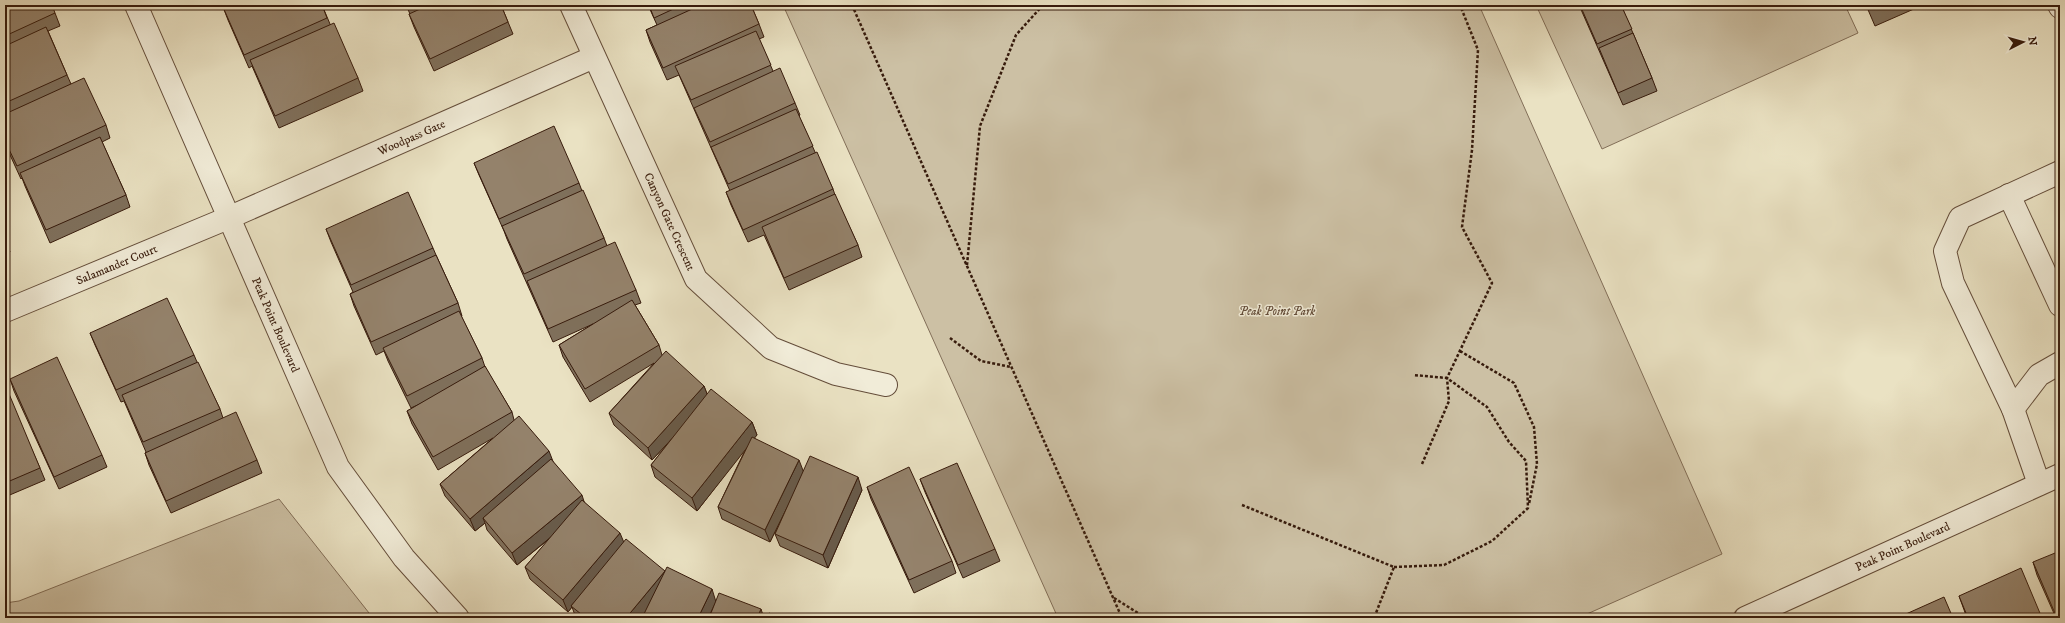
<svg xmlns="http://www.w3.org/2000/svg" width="2065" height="623" font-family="'IM FELL DW Pica',serif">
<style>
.green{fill:#ccc0a4;stroke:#826e58}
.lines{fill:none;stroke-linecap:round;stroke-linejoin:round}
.minor-casing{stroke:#644d3a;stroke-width:24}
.path{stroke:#371b0c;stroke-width:2.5;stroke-dasharray:3 2;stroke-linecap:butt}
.minor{stroke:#f1ecd8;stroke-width:22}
.wall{fill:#7f705c;stroke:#371b0c}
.shaded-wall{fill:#685b4b;stroke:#371b0c}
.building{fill:#94826b;stroke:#371b0c}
.labels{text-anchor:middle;stroke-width:3;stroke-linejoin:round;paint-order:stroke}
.street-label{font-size:12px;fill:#371b0c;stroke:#f1ecd8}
.park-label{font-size:12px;font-style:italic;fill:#644d3a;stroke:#f1ecd8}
</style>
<rect width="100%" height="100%" fill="#eae2c3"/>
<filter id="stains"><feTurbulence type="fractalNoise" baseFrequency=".005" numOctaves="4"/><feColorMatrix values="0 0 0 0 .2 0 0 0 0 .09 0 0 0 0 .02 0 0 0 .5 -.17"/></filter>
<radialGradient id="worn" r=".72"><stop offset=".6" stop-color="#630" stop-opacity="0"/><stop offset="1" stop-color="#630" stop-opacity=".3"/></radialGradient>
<path class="green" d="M783,5H1479L1722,554L1578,618H1058Z
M1536,5H1845L1858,33L1602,149Z
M279,499L373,618H5V603L19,601Z"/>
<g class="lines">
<g class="minor-casing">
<g id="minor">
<path id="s1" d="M136,5L338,467L404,558L458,618"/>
<path id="s2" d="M571,5L696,279L771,348L836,374L886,385"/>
<path d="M2059,5L2060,7"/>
<path d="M2009,195L2060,305"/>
<path id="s3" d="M5,311L228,218L594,57"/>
<path d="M2013,409L2039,375L2060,363"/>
<path d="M2039,484L2013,409L1953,283L1945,251L1960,218L2060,172"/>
<path id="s4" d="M1745,618L2060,475"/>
</g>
</g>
<path class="path" d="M852,5L1122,618
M967,265L980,126L1016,35L1043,5
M950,338L981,361L1011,367
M1460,351L1514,383L1534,427L1537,464L1529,504
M1422,464L1449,401L1447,378L1492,283L1462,227L1472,150L1478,50L1460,5
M1242,505L1394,567L1374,618
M1394,567L1444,565L1492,541L1528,508L1526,461L1509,442L1487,407L1447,378L1413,375
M1114,598L1146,618"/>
<use href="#minor" class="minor"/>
</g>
<path class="wall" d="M5,5L55,13L60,26L48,31L67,75L71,84L106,125L110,138L102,142L126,195L130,207L50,243L25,186L22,178L21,179L5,144Z
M225,5H322L330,24L358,78L363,91L279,128L252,66L249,68L228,20L223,7L226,6Z
M406,5H501L508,22L513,34L434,71L414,27L409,14H410Z
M648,5H751L759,24L764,37L759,39L773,71L795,103L800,115L799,116L815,152L833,189L836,198L858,245L862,257L789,290L764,235L748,242L731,205L726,192L730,191L679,75L667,80L650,42L646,30L657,25Z
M1579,5H1621L1652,78L1657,91L1623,105Z
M1866,5H1923L1875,26Z
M474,163L579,183L582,191L604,238L607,246L636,290L641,303L635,305L659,345L662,355L704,386L707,394L752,422L757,435L754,438L803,472L862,490L828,568L780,546L775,534L791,498L770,542L722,519L718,507L746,448L697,511L655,477L651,465L669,442L652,460L614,425L609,413L654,363L590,402L563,357L559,345L593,324L553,342L507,239L504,231L479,175Z
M326,229L433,248L436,255L458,303L462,316H461L482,358L485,367L512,412L514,420L553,462L585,503L624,542L712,611L708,618L644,614L641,618H576L572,607L568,612L530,579L525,567L549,539L517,565L487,530L485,523L475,531L445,496L440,484L493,438L438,470L412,424L407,411L424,402L411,408L388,361L384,351L376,355L354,306L350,294L353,292L331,242Z
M5,239L10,252L5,254Z
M90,333L194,355L197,362L220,409L223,418L257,460L262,473L171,513L149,465L145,453L146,452L124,401L121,402L95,345Z
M10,379L102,455L107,467L59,489L14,391Z
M5,389L40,468L45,480L5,497Z
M920,479L995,549L1000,561L963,578L925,492Z
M867,487L952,561L956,573L914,593L871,499Z
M2033,562L2060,618H2056L2037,575Z
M1959,596L2042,618H1967Z"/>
<path class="shaded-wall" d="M704,386L709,399L652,460L648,448Z
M752,422L757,435L697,511L692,498Z
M549,451L554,464L483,518L485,523L475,531L470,519Z
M799,460L804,473L770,542L765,530Z
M858,477L862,490L828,568L823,555Z
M582,495L586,508L517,565L512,553Z
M620,533L625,545L571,606L572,607L568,612L563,600Z
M665,571L670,583L641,618H626Z
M712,589L716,602L708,618H698Z
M761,609L764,618H757Z"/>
<path class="building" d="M5,5H52L55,13L5,36Z
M229,5H322L327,18L244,55L223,7Z
M407,5H415L409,8Z
M429,5H501L508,22L430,59L409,14Z
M649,5H682L654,18Z
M701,5H751L759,24L663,68L646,30Z
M1580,5H1621L1632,29L1597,44Z
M1867,5H1878L1869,9Z
M334,23L358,78L275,116L250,60Z
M46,27L67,75L5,103V46Z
M756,31L771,65L691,100L675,66Z
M1633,33L1652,78L1618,93L1599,48Z
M780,68L795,103L710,142L694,108Z
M84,78L106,125L17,166L5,141V114Z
M796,109L813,146L728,184L711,147Z
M554,126L579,183L499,219L474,163Z
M100,137L126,195L46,230L20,173Z
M817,152L833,189L743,230L726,192Z
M583,190L604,238L524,274L502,226Z
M408,192L433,248L351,285L326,229Z
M835,194L858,245L784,278L762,227Z
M615,242L636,290L548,329L527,281Z
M436,255L458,303L371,342L350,294Z
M167,298L194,355L116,390L90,333Z
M632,300L659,345L585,389L559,345Z
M459,311L482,358L407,396L383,348Z
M666,351L704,386L648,448L609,413Z
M57,357L102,455L54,477L10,379Z
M198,362L220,409L143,442L122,395Z
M485,366L512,412L433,457L407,411Z
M5,389H7L40,468L5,483Z
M711,389L752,422L692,498L651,465Z
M236,412L257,460L166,501L145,453Z
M519,416L549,451L470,519L440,484Z
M752,437L799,460L765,530L718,507Z
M810,456L858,477L823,555L775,534Z
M551,459L582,495L512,553L483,518Z
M957,463L995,549L958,565L920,479Z
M909,467L952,561L909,580L867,487Z
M582,500L620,533L563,600L525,567Z
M626,539L665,571L626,618H586L571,606Z
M2060,551V618H2057L2033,562Z
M667,567L712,589L698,618H642Z
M2021,568L2042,618H1968L1959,596Z
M719,593L761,609L757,618H709Z
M1944,597L1953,618H1897Z
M769,613L782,618H767Z"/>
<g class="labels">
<g class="street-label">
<text dy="4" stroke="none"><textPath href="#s3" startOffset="442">Woodpass Gate</textPath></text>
<text dy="4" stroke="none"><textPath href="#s2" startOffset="238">Canyon Gate Crescent</textPath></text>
<text dy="4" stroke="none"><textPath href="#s3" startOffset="121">Salamander Court</textPath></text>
<text dy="4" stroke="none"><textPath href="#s1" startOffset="349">Peak Point Boulevard</textPath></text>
<text dy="4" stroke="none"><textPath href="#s4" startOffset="173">Peak Point Boulevard</textPath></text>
</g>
<g class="park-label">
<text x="1277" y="315">Peak Point Park</text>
</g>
</g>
<rect width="2065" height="623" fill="none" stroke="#eae2c3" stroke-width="20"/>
<rect x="6" y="6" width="2053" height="611" fill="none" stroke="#371b0c" stroke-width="2"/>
<rect x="10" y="10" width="2045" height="603" fill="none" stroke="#371b0c"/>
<g transform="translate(2023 42) rotate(84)" stroke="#f1ecd8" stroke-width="3" paint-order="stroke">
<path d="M0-3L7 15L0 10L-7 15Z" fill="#371b0c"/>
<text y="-6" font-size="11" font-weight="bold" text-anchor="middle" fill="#371b0c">N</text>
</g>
<rect width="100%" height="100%" filter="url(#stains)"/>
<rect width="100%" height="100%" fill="url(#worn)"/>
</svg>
